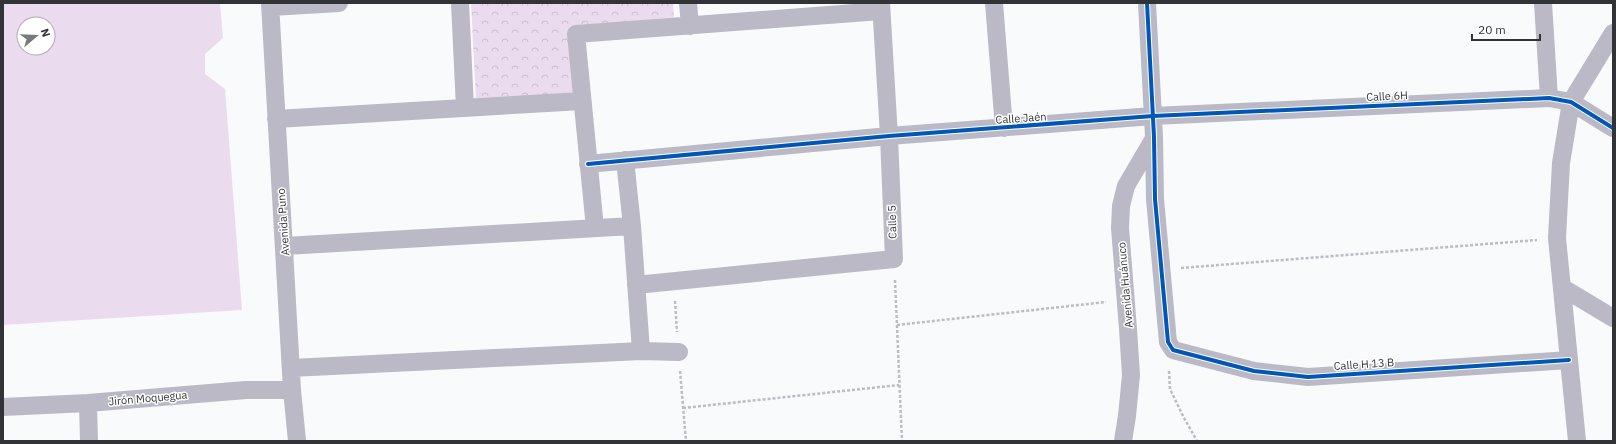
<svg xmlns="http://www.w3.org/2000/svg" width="1616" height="444" font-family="'IBM Plex Sans',sans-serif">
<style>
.park{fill:url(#park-crowns)}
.pitch{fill:#ebdbee;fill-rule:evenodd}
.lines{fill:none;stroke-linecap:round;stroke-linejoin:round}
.path{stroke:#bdbcc4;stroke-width:2.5;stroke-dasharray:3 2;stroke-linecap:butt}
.minor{stroke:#bbb9c5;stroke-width:18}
.cycleway-casing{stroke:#fff;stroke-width:6}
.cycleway{stroke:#0057b8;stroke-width:4}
.labels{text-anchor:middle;stroke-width:3;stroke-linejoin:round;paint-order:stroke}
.street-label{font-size:11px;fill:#323337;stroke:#fff}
</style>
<defs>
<pattern id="park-crowns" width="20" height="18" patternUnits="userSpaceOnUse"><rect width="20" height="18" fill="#ebdbee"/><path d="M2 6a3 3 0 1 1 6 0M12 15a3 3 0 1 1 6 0" fill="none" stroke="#cabccd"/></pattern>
</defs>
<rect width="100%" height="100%" fill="#f8fafc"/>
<path class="park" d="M471,3H673L674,17L574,28V95L476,100Z"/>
<path class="pitch" d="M3,3H220L223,38L205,54V74L225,89L242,310L3,325ZM24,24H48V48H24Z"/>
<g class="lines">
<path class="path" d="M1181,268L1537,240
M895,280L902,441
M675,301L677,332
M897,325L1106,302
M680,371L686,441
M1169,371L1170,389L1183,416L1197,441
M683,408L899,385"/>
<path class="minor" d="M270,3L292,390L297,441
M460,3L465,108
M688,3L690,26
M994,3L1004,128
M1147,3L1154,137L1155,199L1168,342L1173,350L1254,371L1308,377L1569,360
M1543,3L1549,98
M271,7L339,3
M276,119L582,101
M625,160L632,226L641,351
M588,164L889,136L1153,116L1549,98L1571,102L1613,128
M595,228L576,34L881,11
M285,246L632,226
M636,285L894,259L889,136L881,3
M1563,288L1613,318
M291,368L641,351L679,352
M88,403L89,441
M3,407L88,403L246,390H292
M1123,441L1127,416L1131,375L1128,329L1120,228L1121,206L1126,186L1153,140
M1577,441L1557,238L1561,163L1571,102L1613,33"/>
<g class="cycleway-casing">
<path id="cycleway" d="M1147,3L1154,137L1155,199L1168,342L1173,350L1254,371L1308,377L1569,360
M588,164L889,136L1153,116L1549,98L1571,102L1613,128"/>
</g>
<use href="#cycleway" class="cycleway"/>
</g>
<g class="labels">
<g class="street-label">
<text transform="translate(1387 96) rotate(-3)" y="4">Calle 6H</text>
<text transform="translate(1021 118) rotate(-4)" y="4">Calle Jaén</text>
<text transform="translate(283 222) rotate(-94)" y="4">Avenida Puno</text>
<text transform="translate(892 222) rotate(-92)" y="4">Calle 5</text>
<text transform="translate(1125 285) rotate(-95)" y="4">Avenida Huánuco</text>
<text transform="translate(1364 364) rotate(-4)" y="4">Calle H 13 B</text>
<text transform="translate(148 398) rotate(-5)" y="4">Jirón Moquegua</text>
</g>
</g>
<rect width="1616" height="444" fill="none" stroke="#323337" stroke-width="8"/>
<g transform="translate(36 36) rotate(71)"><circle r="19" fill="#ffffff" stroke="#adadaf"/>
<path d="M0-3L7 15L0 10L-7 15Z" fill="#77797c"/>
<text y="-6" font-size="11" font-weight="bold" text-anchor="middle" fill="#323337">N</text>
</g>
<path d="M1472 34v6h68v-6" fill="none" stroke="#323337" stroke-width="2"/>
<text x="1478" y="34" font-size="12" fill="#323337" stroke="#ffffff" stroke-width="3" paint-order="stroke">20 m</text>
</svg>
